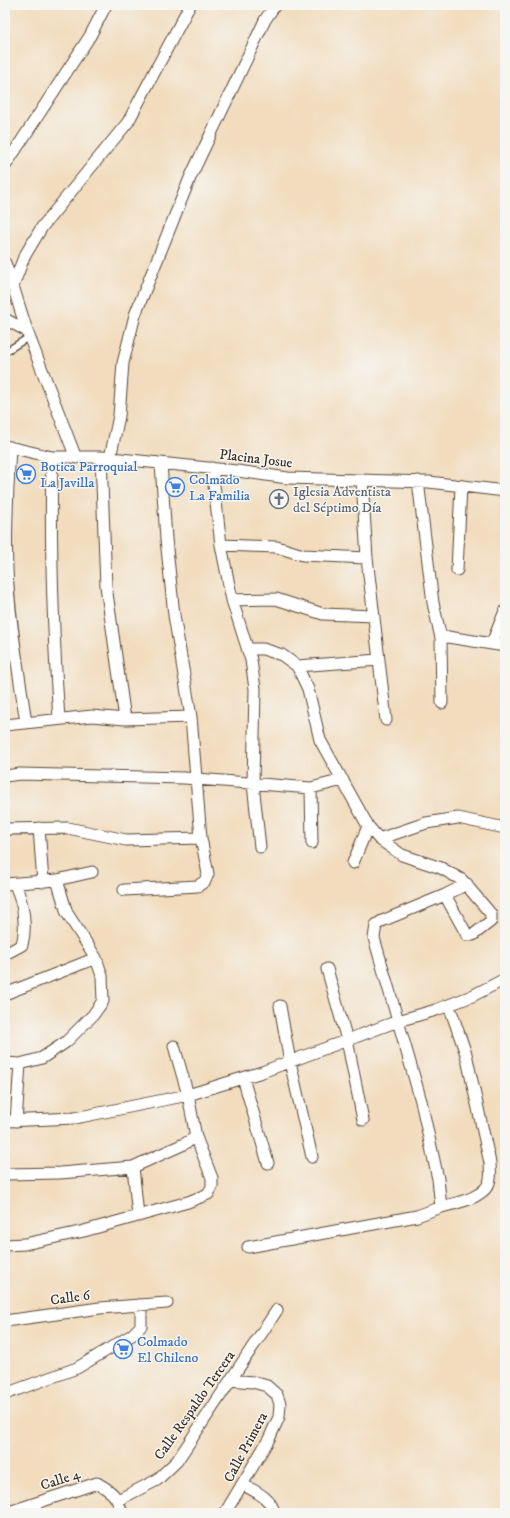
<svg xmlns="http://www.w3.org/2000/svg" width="510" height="1518" font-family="'IM FELL DW Pica',serif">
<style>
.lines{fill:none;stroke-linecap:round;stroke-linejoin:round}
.service-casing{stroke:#564536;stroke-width:8}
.minor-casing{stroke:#564536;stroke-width:13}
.service{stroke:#fff;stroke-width:5.5}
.minor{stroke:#fff;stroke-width:11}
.labels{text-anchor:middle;stroke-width:3;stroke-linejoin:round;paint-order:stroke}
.street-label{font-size:14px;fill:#3b2a1e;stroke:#f6f6f2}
.shop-label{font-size:14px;fill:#366cbe;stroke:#f6f6f2;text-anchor:start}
.worship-label{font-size:14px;fill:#5b616d;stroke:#f6f6f2;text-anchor:start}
</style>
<rect width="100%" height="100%" fill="#f6f6f2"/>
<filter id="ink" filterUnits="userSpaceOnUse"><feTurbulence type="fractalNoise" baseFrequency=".025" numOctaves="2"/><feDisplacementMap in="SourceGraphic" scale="8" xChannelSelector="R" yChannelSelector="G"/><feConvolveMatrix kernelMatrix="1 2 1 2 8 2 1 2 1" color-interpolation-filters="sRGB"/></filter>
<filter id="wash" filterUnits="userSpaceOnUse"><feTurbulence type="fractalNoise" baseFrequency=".012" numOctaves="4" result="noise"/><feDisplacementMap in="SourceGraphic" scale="16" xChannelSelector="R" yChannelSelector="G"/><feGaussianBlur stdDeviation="0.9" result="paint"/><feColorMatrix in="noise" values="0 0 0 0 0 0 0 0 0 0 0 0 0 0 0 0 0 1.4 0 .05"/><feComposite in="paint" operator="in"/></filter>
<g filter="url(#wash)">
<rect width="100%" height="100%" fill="#f2dcbd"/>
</g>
<g filter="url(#ink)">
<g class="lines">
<g class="service-casing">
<path id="service" d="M5,352L29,337"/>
</g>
<g class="minor-casing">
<path id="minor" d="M5,166L90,36L106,5
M5,263L13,286L27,331L76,458
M13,286L24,257L42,227L128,122L190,5
M5,319L27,331
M5,446L52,457H101L237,471L288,478L429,482L505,491
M10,447C8,488 5,528 7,569C9,620 19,672 26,723
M52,457C50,544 53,632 59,719
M101,457L106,586L125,719
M110,458L119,416L123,363L135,315L190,178L265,20L275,5
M212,468L221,545L232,600L251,660L255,689L253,784L260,847
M362,480L367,558L386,720
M418,481L433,603L441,638L448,637L505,646
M221,545L277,547L303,555L367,558
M457,570L461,486
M232,600L276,599L323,614L374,616
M441,638L442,703
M492,643L505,611
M248,649H263L282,655L297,666L308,689L320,740L368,826L379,839L402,855L441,868L462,880L491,914V921L473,935H467L445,895
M297,666L379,660
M5,725L92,716L125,719L191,717
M5,776L20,774L184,778L311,788L343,780
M311,788L312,843
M39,828L43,882
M5,829L68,828L126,840L201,838
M379,839L426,823L458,818L505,828
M353,863L368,826
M5,884L57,880L92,872
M124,890L198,886L205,881L208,874L201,838L191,717L174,615L166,539L161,463
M5,954L22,945C27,925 23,903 15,884
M327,969L347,1040L363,1120
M5,994L96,958
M280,1006L290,1062L312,1157
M5,1063L20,1064L42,1058L66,1042L93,1015L103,1001L102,976L96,958L67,913L57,880
M243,1078L268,1163
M5,1121L75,1118L188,1095L262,1072L398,1021L374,938L376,925L382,921L445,895L467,884
M16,1121L20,1064
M5,1174L60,1173L133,1167
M441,1207C456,1203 487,1198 490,1179C491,1174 490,1168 490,1163L466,1054L449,1005
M138,1216L133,1167L184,1144L196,1137L188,1095L174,1046
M5,1245L25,1244L84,1231L188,1202L208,1194L212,1187V1178L196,1137
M248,1247L417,1216L441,1207L438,1179L421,1101L398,1021L436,1010L472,996L505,979
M5,1321L100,1308L167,1303
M5,1394L77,1368L132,1335L141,1326V1313L139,1305
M242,1484C254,1491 272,1498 274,1513
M118,1500L157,1480L177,1461L277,1310
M6,1513L97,1483C113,1492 117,1496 122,1513
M225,1513L269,1439L279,1417L280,1404L277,1395L267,1386L253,1382L230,1380"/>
</g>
<use href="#service" class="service"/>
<use href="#minor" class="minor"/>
</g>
</g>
<defs>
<g id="supermarket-ring" transform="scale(1)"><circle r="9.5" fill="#f6f6f2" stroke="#3f7fe0" stroke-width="1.5"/><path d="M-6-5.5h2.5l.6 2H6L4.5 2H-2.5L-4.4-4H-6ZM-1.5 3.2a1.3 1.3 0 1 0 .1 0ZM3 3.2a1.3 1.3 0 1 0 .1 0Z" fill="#3f7fe0"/></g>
<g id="church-ring" transform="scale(1)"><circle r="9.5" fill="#f6f6f2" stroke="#6b7280" stroke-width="1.5"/><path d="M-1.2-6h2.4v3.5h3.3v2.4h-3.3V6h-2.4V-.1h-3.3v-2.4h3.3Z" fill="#6b7280"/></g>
</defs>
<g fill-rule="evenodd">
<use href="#supermarket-ring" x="26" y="474"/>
<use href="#supermarket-ring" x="175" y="487"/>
<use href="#church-ring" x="279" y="499"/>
<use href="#supermarket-ring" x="123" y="1349"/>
</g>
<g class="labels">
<g class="street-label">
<text transform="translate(256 458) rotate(7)" y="5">Placina Josue</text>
<text transform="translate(70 1297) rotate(-8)" y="5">Calle 6</text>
<text transform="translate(194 1405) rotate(-55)" y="5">Calle Respaldo Tercera</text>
<text transform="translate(245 1447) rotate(-62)" y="5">Calle Primera</text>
<text transform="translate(60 1479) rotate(-18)" y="5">Calle 4</text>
</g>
<g class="shop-label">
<text x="40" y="471">Botica Parroquial<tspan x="40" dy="16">La Javilla</tspan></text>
<text x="189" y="484">Colmado<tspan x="189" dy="16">La Familia</tspan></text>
<text x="137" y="1346">Colmado<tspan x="137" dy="16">El Chileno</tspan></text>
</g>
<g class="worship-label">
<text x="293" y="496">Iglesia Adventista<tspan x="293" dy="16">del Séptimo Día</tspan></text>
</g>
</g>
<rect width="510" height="1518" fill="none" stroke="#f6f6f2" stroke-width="20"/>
</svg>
